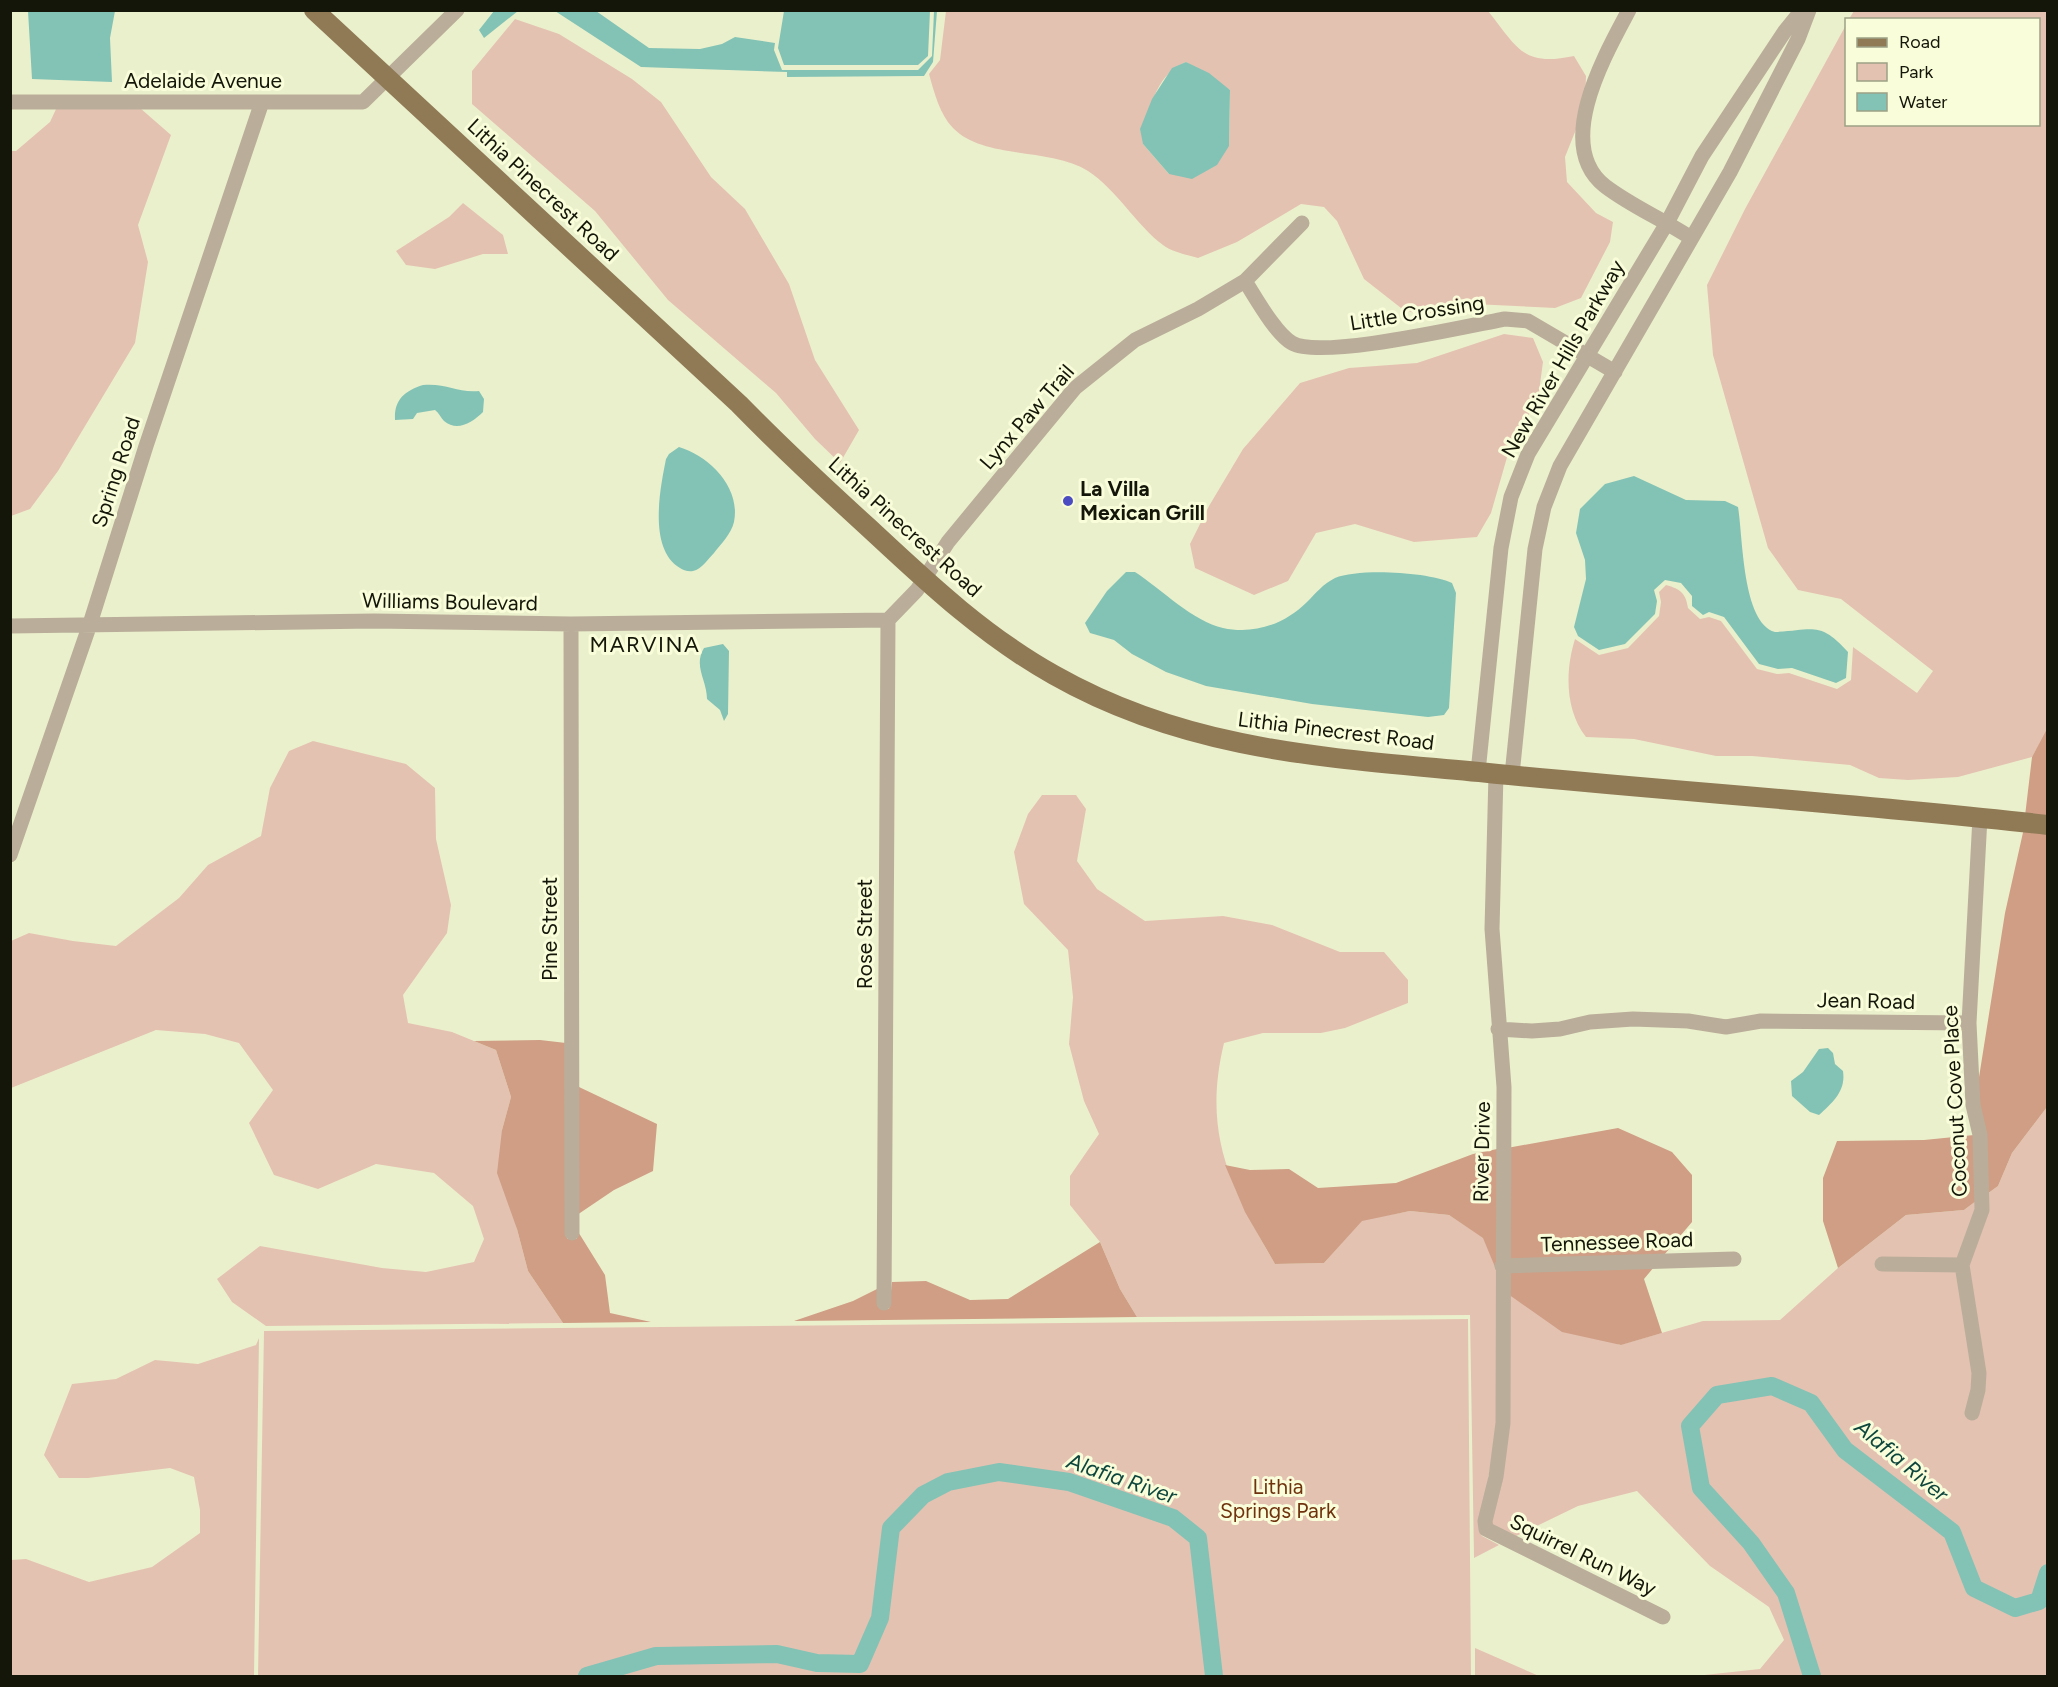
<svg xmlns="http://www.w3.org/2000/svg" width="2058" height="1687" font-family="Figtree,sans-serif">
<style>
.green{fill:#e4c2b2;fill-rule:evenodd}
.forest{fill:#cf9e85}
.water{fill:#83c3b5}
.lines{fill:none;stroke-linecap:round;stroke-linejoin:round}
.river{stroke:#83c3b5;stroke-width:18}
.minor{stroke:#baae9a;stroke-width:15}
.major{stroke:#907a56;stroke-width:20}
.poi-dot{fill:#4c4cc2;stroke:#f9fdd9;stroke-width:2}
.labels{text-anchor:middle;stroke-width:6;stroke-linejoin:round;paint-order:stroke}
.street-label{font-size:21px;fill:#141609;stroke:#f9fdd9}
.poi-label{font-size:21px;font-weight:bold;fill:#141609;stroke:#f9fdd9;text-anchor:start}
.park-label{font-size:21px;fill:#6f320d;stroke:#f9fdd9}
.neighbourhood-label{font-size:22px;letter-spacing:1.5px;fill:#141609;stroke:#f9fdd9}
.water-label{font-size:22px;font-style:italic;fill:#0d463d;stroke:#f9fdd9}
</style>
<rect width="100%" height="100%" fill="#ebf0cc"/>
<path class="green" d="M946,11H1488C1518,48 1522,67 1574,56L1586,76L1585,107L1565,157L1567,182L1596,213L1613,222L1610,242L1581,298L1555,308L1473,304L1419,315L1401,308L1364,279L1337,221L1324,207L1301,204L1237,242L1198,258C1187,255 1172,252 1163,245C1137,226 1117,190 1088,171C1050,147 984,160 953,128C940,115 934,92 929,74L940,60ZM1186,62L1230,90L1229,146L1169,174L1143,144C1149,112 1153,76 1186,62Z
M1854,11H2047L2048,729L2032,757L1958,777L1908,780L1879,778L1850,765L1752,756H1716L1634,739L1586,737C1565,710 1565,671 1575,639L1599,655L1628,648L1659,616L1661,602L1659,592L1666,585C1681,589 1686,594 1688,608L1700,619L1709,617L1721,621L1757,669L1777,674L1789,673L1837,689L1851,680L1853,647L1917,693L1933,671L1841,599L1798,590L1768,548L1713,355L1707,285L1745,209L1846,25V124H2038V20L1849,19Z
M515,19L559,34L632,79L661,102L711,177L745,209L789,284L815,360L859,430L840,463L815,439L776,393L668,300L595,211L472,104V71Z
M57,107L140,108L171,135L138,225L148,262L135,343L58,471L30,509L11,516V151H16L50,122Z
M463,203L503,235L508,254H483L435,269L406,265L396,251L449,217Z
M1504,334L1533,338L1543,362L1538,399L1510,447L1491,513L1477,537L1414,542L1355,524L1316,533L1288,581L1254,595L1195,568L1190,544L1209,506L1243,449L1300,383L1349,368L1417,363Z
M313,741L406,764L435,788L436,839L451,905L447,933L403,995L408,1023L452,1032L496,1050L511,1097L502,1130L517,1229L528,1271L563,1323L266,1326L232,1302L217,1279L260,1246L382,1268L426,1272L474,1262L484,1239L473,1206L434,1173L376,1164L318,1189L274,1175L249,1123L273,1090L239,1043L205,1034L156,1030L11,1088V941L29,933L73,941L116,946L179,898L208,865L261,836L270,788L289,751Z
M1042,795H1076L1086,809L1077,861L1097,889L1145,921L1223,916L1272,925L1340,952H1384L1408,980V1003L1345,1028L1321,1033H1263L1224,1043C1202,1135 1231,1187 1275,1264L1324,1263L1362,1220L1410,1211L1449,1215L1484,1238L1497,1272L1498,1423L1479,1531L1482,1536L1499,1545L1474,1558L1470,1315L1137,1317L1120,1289L1100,1242L1070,1205V1176L1099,1134L1084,1101L1069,1044L1073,997L1068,950L1024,904L1014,852L1028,814Z
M2047,1107V1676H1695L1760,1669L1784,1640L1769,1607L1710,1566L1637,1491L1578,1506L1512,1538L1491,1526L1507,1292L1620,1345L1703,1321L1780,1320L1838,1268L1906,1215L1964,1210L1976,1201V1209L1959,1259L1877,1258L1876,1269L1958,1270L1971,1344L1973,1389L1966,1417L1975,1420L1984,1392L1967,1265L1987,1194L1998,1186L2012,1153Z
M1468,1319L1471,1676H258L264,1331Z
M259,1338L254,1676H11V1560L26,1559L89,1582L152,1567L200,1533V1510L194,1477L170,1468L88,1478H59L44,1455L72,1384L116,1379L155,1360L198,1364L256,1345Z
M1475,1648L1539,1676H1475Z"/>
<path class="forest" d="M2047,729V819L2025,816L2032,757Z
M2024,828L2047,830V1107L2012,1153L1998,1186L1987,1194L1977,1090L2005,913Z
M540,1040L566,1043L567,1239H577V1230L605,1275L610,1313L651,1322L563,1323L528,1271L517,1229L497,1173L502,1130L511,1097L496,1050L474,1041Z
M579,1087L657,1124L653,1171L614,1190L577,1215Z
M1618,1128L1672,1152L1692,1175V1222L1664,1255L1507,1260V1148Z
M1974,1135L1976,1201L1964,1210L1906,1215L1838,1268L1823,1221V1178L1837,1141L1924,1140Z
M1497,1149V1272L1483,1238L1449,1215L1410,1211L1362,1221L1324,1263L1275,1264L1245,1212L1225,1165L1250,1170L1289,1169L1318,1188L1396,1183L1473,1154Z
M1100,1242L1120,1289L1137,1317L794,1321L853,1301L879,1288V1308L889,1309L892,1282L926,1281L970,1300L1008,1299Z
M1654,1267L1644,1279L1662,1333L1621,1345L1562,1332L1508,1294L1507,1272Z"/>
<path class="water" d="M28,11H115L110,38L112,82L32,79Z
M494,11H518L484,38L479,30Z
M555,11H596L649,48L700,49L722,44L735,37L775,43L774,50L782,70H918L932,56L934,11H937L933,62L924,76L787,77V72L641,67Z
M784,11H930L928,56L918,65H784L778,48Z
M1186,62L1209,73L1230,90L1229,146L1217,165L1192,179L1169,174L1143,144L1140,129L1152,99L1172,68Z
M423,385C447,383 457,393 479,391L484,399L483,412C472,423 457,432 444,421C441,418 439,413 435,410L417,413L413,419L395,420C394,400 404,391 423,385Z
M679,447C709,456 741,487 734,522C731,534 721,544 714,553C708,559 702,569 693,571C688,572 683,570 680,568C648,549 660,489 666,459L669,454Z
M1634,476L1686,500L1725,501L1738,507C1743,536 1742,623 1775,632C1814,630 1820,621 1848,652L1846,678L1836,683L1792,668L1778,669L1759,664L1724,617L1709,612L1703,615L1692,606V596L1681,583L1665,580L1654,590L1657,601L1655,614L1625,644L1599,650L1578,636L1574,627L1586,579L1585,560L1576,533L1580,509L1605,484Z
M1126,572H1135C1161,589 1194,622 1223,628C1254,635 1285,624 1307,602C1316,593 1323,584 1335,578C1359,568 1428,572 1452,583L1456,593L1449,708L1444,715L1428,717L1312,704L1206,686L1166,672L1132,654L1114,640L1090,633L1085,623L1107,591Z
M723,644L729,651L728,714L724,721L720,710L707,699C707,680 693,666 704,648Z
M1828,1048L1833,1053L1835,1064L1843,1071C1846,1091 1833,1102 1819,1115L1810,1112L1792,1096L1791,1081L1803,1072L1819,1049Z"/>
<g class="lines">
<path class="river" d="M587,1676L656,1656L777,1654L817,1663L860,1664L880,1618L891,1528L923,1495L948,1482L999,1472L1069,1482L1173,1518L1198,1538L1214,1676
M1812,1676L1786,1593L1751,1543L1701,1488L1690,1426L1717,1395L1772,1386L1811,1403L1845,1450L1952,1532L1974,1588L2015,1608L2039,1601L2048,1573"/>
<path class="minor" d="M1629,10C1605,55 1553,145 1605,186C1631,206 1664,220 1691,238
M10,102H363L457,10
M1245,281C1256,298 1275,333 1292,343C1321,360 1466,326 1505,319L1528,321L1615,372
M571,624L572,1233
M10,626L374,621L571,624L888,620
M1478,772L1501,548L1511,497L1528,454L1667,223L1702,156L1785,31L1802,10
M1496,774L1492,929L1504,1087L1503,1423L1496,1477L1485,1521L1486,1529L1663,1617
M1512,775L1535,549L1544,507L1560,466L1730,172L1798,39L1809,10
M10,855L89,627L146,446L262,102
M1498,1029L1532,1031L1560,1029L1590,1022L1633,1019L1688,1021L1726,1027L1761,1021L1969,1023
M1882,1264L1962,1265
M1502,1266L1734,1259
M884,1303L888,620L917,590L948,542L1075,388L1135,340L1198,309L1245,281L1302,223
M1972,1413L1978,1390L1979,1373L1962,1265L1982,1210L1980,1135L1973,1105L1969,1023L1980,817"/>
<path class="major" d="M314,10L739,404C781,447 825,488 869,528C927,582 984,636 1054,675C1195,755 1341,758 1498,774C1681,792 1865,804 2048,825"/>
</g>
<circle class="poi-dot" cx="1068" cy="501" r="6"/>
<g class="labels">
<g class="street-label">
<text x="203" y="88">Adelaide Avenue</text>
<text transform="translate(543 190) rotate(43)" y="7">Lithia Pinecrest Road</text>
<text transform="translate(1417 313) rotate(-9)" y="7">Little Crossing</text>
<text transform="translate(1563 359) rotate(-60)" y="7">New River Hills Parkway</text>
<text transform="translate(1027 417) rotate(-49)" y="7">Lynx Paw Trail</text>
<text transform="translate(116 472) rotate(-72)" y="7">Spring Road</text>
<text transform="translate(905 527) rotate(42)" y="7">Lithia Pinecrest Road</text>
<text transform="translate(450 602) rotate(1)" y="7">Williams Boulevard</text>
<text transform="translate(1336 731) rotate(7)" y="7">Lithia Pinecrest Road</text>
<text transform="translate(550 929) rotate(-90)" y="7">Pine Street</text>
<text transform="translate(865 934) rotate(-90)" y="7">Rose Street</text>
<text transform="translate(1866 1001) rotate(1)" y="7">Jean Road</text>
<text transform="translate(1955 1101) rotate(-93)" y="7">Coconut Cove Place</text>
<text transform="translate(1482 1152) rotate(-89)" y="7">River Drive</text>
<text transform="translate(1617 1242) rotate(-2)" y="7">Tennessee Road</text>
<text transform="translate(1583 1555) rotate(26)" y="7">Squirrel Run Way</text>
</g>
<g class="poi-label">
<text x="1080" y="496">La Villa<tspan x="1080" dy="24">Mexican Grill</tspan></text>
</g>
<g class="park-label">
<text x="1278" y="1494">Lithia<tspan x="1278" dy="24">Springs Park</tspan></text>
</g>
<g class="neighbourhood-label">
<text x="645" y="652">MARVINA</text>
</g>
<g class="water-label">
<text transform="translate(1902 1460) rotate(40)" y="8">Alafia River</text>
<text transform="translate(1122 1478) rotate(19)" y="8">Alafia River</text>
</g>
</g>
<rect width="2058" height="1687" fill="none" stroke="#141609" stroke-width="24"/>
<rect x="1845" y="18" width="195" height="108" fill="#f9fdd9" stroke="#9da186" stroke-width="1.5"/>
<rect x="1857" y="38" width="30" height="9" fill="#907a56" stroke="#9da186" stroke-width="1.5"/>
<text x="1899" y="48" font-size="18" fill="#141609">Road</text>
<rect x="1857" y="63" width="30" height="18" fill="#e4c2b2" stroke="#9da186" stroke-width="1.5"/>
<text x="1899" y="78" font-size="18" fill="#141609">Park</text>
<rect x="1857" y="93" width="30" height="18" fill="#83c3b5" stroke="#9da186" stroke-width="1.5"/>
<text x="1899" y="108" font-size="18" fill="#141609">Water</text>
</svg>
